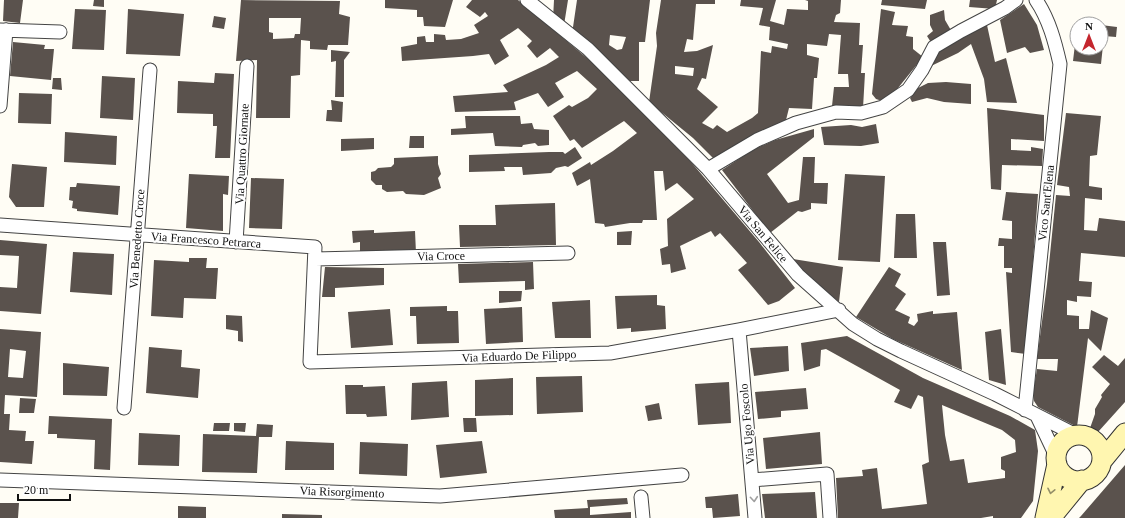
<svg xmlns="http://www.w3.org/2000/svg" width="1125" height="518" font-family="Georgia,serif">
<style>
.building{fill:#5a524d;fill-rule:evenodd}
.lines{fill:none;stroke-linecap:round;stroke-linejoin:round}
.street-casing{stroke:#444;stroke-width:15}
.secondary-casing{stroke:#333;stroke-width:21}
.street{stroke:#fff;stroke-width:13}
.secondary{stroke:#fff6b0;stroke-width:19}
.oneway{stroke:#948f68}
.oneway2{stroke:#a0a0a0}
.labels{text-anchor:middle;stroke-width:4;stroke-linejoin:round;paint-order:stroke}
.street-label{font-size:12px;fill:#111;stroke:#fff}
</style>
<rect width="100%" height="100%" fill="#fffdf5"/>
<path class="building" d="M4,0H23L20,23L3,21Z
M94,0H104V7L93,6Z
M241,0L340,1L339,14L350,17L348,45H328L327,50L310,49V41L301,40L300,75L291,76L290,118H256L257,60L236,61ZM269,18H301L300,34H295L294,38L273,39V33L269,32Z
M385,0H453L445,27L424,26L423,17H417V10L385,8Z
M472,0H518L600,69L691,162L759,242L795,288L779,301L768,305L738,270L747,263L720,233L715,237L711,231L680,246L686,269L671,273L670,264L662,265L660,249L668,246L667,219L694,199L677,183L665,191L663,171H654L657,220H643L642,223H630L605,227L604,224L595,223L590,179L577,186L572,173L590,162L591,165L613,151L637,133L624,121L582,148L574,139L570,141L553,116L569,105L572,107L588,98L597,89L577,71L555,83L564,97L548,107L538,93L514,102L516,110L455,112L453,96L508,92L503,85L546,65L559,57L550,48L537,58L527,46L532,41L518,28L500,40L509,56L495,65L489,54L473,56L402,61L401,47L417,44V37L425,36L426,42H434V34L445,35L446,40L461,39L479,33L474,25L488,16L485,12L480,17L466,7Z
M554,0H568L564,25L553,19Z
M577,0H650L645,42H639V81H630L623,75L599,58L572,34ZM610,35L626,37L622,49L617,50L609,45Z
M661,0H715V4H696L693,40L687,39L684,52L697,51L713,45L706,79L702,78L697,89L718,107L702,123L713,129L717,125L727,132L752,118L758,113L761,51L771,53L772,46L787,49L788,44L769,40L770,27L759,25L763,8L740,6L741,0H776L770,21L784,25L787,9L808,10V1L805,0H841L840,13L836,15L834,22L860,23L859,45H863L861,73H865L863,108L832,106L834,87H849L848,74H838L841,35L829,34L827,46L807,44V55L819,58L817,78H814L812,109L789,108L785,124L713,158L693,138L649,102L657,46L656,33ZM675,66L694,68L693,76L675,74Z
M882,0H927L925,9L881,5Z
M970,0H997L995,9L969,7Z
M1024,4L1037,25L1044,50L1030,53L1025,47L1007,53L1000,20Z
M75,9L106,10L104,50L72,49Z
M128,9L184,14L180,56L126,54Z
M881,9L895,12L892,25L908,26L906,36L913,37V49L923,57L898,88L890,96L882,101L876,99L872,94Z
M944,10L945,20L952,32L932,44L927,36L933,31L930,25V15Z
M214,16L226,18L224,29L212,27Z
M987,25L995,62L1006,58L1017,103L987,102L984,79L971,44L958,53L929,67L939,47L965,33Z
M1101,25L1117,27L1116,37L1104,36L1101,64L1073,61L1076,36H1077V48H1101Z
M13,42L45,45L44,49H54L51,80L10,76Z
M331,50L350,52L344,60V97H335L336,61L331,62Z
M215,73L234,74L230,158H215L217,126H213V114L177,113L178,81L214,83Z
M102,76L135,78L133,120L100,118Z
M53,78H61L62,90L52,89Z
M946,82L971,84V104L944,102L927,98L912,102L910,98L918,88L928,83Z
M19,93L52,94L51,124L18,123Z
M331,100L343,102L342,122L326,121L327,110H332Z
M987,108L1044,115V141L1011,139V150L1031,151V147L1043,149L1042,166L1002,165L1001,190L991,189Z
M1066,113L1101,116L1097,155L1090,156L1089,186L1102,188V200L1085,198L1084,230L1097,231L1099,218L1125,221V257L1081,253L1079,281L1092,282L1091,297L1077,296V302L1067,300V315L1079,316V329H1089L1091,310L1108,318L1101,351L1088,338L1077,427L1038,407L1034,401L1033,393L1037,369L1057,371L1058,359H1037L1047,284L1056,195L1070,196L1069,187L1057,185Z
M465,116H520L521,124L532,123L534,129L549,130V145L538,146L535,143L523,145L522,147L495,146L493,133L451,135V129L466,128Z
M876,124L879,143L861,146L824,145L821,127L851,125L862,127Z
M814,129V137L767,174L788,203L799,200L803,157H815L814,183H828L827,204L811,203V209L802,212L798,211L770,233L722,170L748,153L759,147L775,140Z
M65,132L117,136L116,165L64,162Z
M410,136H424V148H409Z
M374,138V149L341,151V139Z
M575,147L582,158L568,167L565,166L556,168L551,173L523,175L522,167H504L505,171L469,172V155L549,152H563L565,154Z
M438,156V164L441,174L438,178L441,188L424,195L406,194L403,191L387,192L382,189V185H376L371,180V172L375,171L378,168L391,167L394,164V158Z
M12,164L47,167L44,207H16L9,197Z
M189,174L229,176L228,195L223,194V231L186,228Z
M845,174L885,176L880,262L838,260Z
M251,178L284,179L282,229L249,228Z
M77,183L120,186L118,215L77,211V209L72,208L73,201L69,200L70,187H76Z
M1006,192L1038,194L1026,354L1011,352L1006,272L1012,273V268H1004V246H998L999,238L1012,239V221L1002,220Z
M555,203L556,245L460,247L459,225H496L495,205Z
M896,214H915L917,258H894Z
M374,230V233L415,231L416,253L360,256V242L353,243L352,231Z
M632,231L631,245H617V232Z
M0,240L47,244L41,314L0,311V287L17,288L19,256L0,255Z
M933,242H946L950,295L937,296Z
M73,252L114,254L112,295L70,292Z
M189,258H207L206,268H218L216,299L184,298L183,318L151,316L154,260L189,262Z
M793,259L843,267L839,302L807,276Z
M533,262L534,289L525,290V281L459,283L458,264Z
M325,267L384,268V285L335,288V297H322Z
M889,267L901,274L895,286L906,294L895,310L910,317L908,323L914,326L918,321L917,314L933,311V314L957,312L962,370L893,339L856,317Z
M499,291H522L521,301L499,303Z
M657,295V305L665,306L666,329L631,332V328L617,329L615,296Z
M590,300L591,338H555L552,302Z
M447,306V311H458L459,343L417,344L416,316H410V307Z
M522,307L523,342L486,344L484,309Z
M390,309L393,345L351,348L348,312Z
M226,315L242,316L243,342L238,341V331L226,329Z
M0,329L41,332L37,397L5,395L4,414H10L9,430L26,431L25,441H34L32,464L0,462ZM10,349L26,351L23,378L8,377Z
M1001,329L1006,385L989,380L985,332Z
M847,336L923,378L1010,416L1035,430L1038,451L1033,501L1021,518H993V516L981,518H838L836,478L863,476L862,470L877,468L882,509L927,504L922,465L929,462L923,397L918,395L911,409L894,402L900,390L826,349L821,350L820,366L804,371L801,343ZM942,405L1002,430L1015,440L1016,452L1001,457V469L1005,471V478L968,483L964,459L950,461L945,435Z
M788,346L789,371L754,376L750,348Z
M149,347L182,350L181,367L200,369L198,398L146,393Z
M1104,355L1118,366L1125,358V402L1098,432L1089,431L1095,414V409L1102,397L1101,395L1110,384L1092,367Z
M63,363L109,367L107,396L63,395Z
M582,376L583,412L537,414L536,377Z
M513,378V415L475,416V380Z
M447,381L449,417L411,420L412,383Z
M729,382L731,423L698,425L695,384Z
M345,385H363V387L385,386L387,416L367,417L366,414H346Z
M806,388L808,409L781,411V417L758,419L755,392Z
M20,398L36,399L34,413H19Z
M659,403L662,419L648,421L645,406Z
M49,416L112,419L110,470L94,469L95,440L57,438V434H48Z
M463,418H476L477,432H464Z
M214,423H230L229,431H213Z
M234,423H246L245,432L234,431Z
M257,424L273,425L272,437H259L257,473L202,472L203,434L256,436Z
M820,432L822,464L766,469L763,438Z
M139,433L180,435L179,466L138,465Z
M286,441L334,443V470H285Z
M482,441L487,473L440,478L436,445Z
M360,442L408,444L407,476L359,474Z
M1125,465V518H1079L1081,516Z
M815,492L817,518H765L762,494Z
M738,494L740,516L713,518L712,508H706L705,497Z
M627,498L628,504L590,507V515L631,512V518H555L554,510L588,508L587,500Z
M0,503H19L18,518H0Z
M178,506L206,507V518H178Z
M282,514L322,515V518H282Z"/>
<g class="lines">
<g class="street-casing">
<path id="street" d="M527,0L588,49L708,169L798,275L853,324L877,339L901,351L995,394L1076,435
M0,30L60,32
M0,106L6,30
M708,169L757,140L796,123L836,112L861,113L883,107L908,90L922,70L934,47L961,31L1005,8L1016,0
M0,225L315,247L310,362L610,353L739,330L839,310
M236,242L247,66
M315,259L568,253
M739,330L755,518
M124,408L150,70
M1025,410L1060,64C1055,42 1049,19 1036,0
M1037,416L1056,456
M0,480L440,496L682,475
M752,480L827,474L830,518
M641,497L643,518"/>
</g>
<g class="secondary-casing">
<path id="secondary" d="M1056 458a23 23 0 1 1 46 0a23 23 0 1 1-46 0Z
M1102,461L1125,433
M1045,518L1057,464
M1051,518L1082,480"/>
</g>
<use href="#street" class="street"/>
<use href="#secondary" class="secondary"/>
</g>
<defs><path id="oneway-chevron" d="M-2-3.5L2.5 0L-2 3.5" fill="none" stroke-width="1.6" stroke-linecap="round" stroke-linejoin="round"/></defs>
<use class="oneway" href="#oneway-chevron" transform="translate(1051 491) rotate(102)"/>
<use class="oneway2" href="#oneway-chevron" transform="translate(754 499) rotate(85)"/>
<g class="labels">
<g class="street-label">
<text transform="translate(242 154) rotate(-87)" y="4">Via Quattro Giornate</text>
<text transform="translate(1046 203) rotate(-84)" y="4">Vico Sant'Elena</text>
<text transform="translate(763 234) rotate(50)" y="4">Via San Felice</text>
<text transform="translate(137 239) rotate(-86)" y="4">Via Benedetto Croce</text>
<text transform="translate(206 240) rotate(4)" y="4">Via Francesco Petrarca</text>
<text transform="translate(441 256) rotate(-1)" y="4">Via Croce</text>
<text transform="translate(519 356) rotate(-2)" y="4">Via Eduardo De Filippo</text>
<text transform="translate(747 424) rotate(-95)" y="4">Via Ugo Foscolo</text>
<text transform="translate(342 492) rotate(2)" y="4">Via Risorgimento</text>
</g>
</g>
<g transform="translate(1089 36)"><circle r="19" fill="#ffffff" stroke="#a0a0a0"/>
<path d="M0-3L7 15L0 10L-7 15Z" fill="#c4262e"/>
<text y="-6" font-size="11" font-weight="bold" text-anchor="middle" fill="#111111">N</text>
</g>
<path d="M18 494v6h52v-6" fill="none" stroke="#111111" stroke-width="2"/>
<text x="24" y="494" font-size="12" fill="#111111" stroke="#ffffff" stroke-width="3" paint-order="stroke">20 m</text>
</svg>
